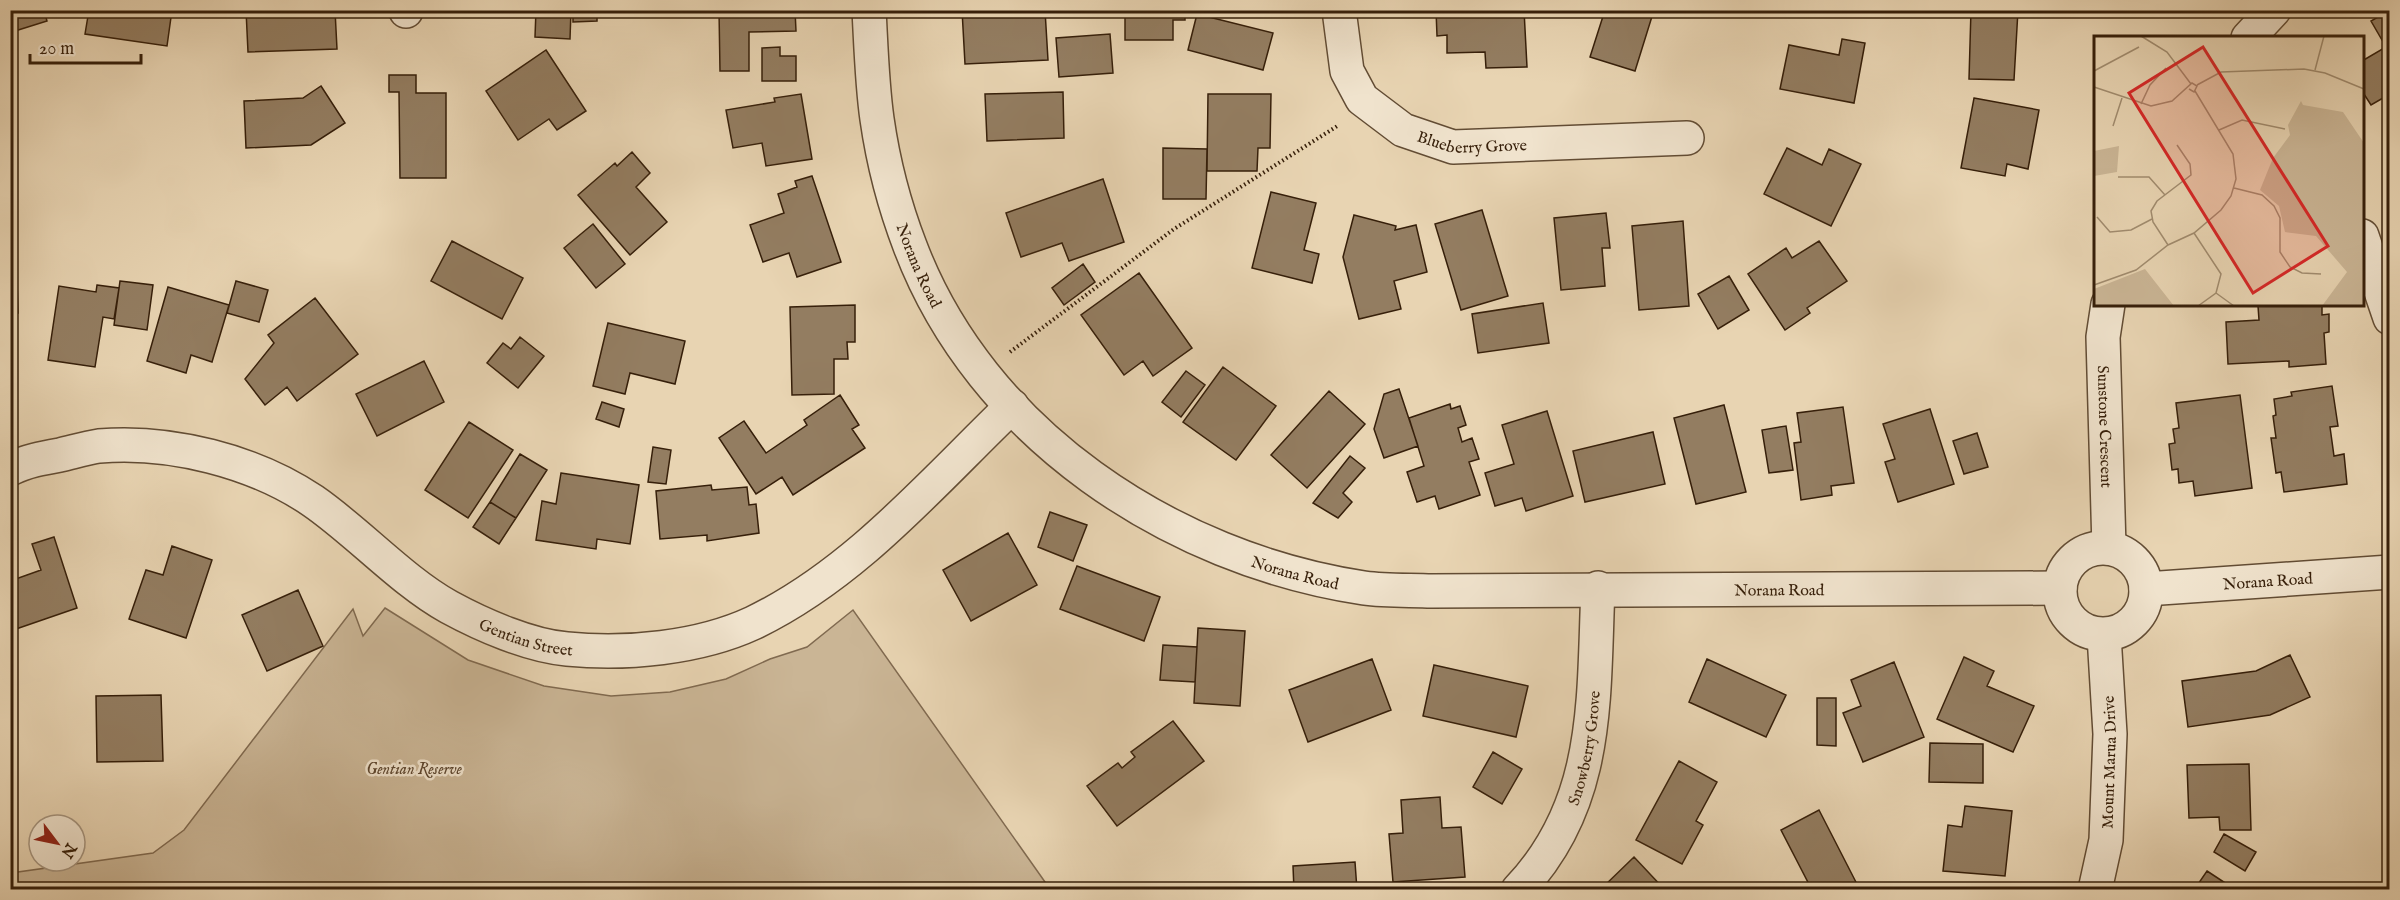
<svg xmlns="http://www.w3.org/2000/svg" width="2400" height="900" font-family="'IM FELL English',serif">
<style>
.green{fill:#cab595;stroke:#806a50;stroke-width:1.5}
.building{fill:#937d61;stroke:#361f0a;stroke-width:1.5}
.lines{fill:none;stroke-linecap:round;stroke-linejoin:round}
.minor-casing{stroke:#624c34;stroke-width:36}
.path{stroke:#361f0a;stroke-width:4;stroke-dasharray:1.5 3;stroke-linecap:butt}
.minor{stroke:#f0e3cd;stroke-width:33}
.labels{text-anchor:middle;stroke-width:5;stroke-linejoin:round;paint-order:stroke}
.street-label{font-size:16px;fill:#361f0a;stroke:#f0e3cd}
.park-label{font-size:16px;font-style:italic;fill:#5b442d;stroke:#f0e3cd}
.inset-road{fill:none;stroke:#a18c6f;stroke-width:1.5}
.view{fill:#d62828;fill-opacity:0.15;stroke:#d62828;stroke-width:3}
.inset-edge{fill:none;stroke:#361f0a;stroke-width:3}
</style>
<rect width="100%" height="100%" fill="#e8d4b2"/>
<filter id="stains"><feTurbulence type="fractalNoise" baseFrequency=".00333" numOctaves="4"/><feColorMatrix values="0 0 0 0 .2 0 0 0 0 .09 0 0 0 0 .02 0 0 0 .5 -.17"/></filter>
<radialGradient id="worn" r=".72"><stop offset=".6" stop-color="#630" stop-opacity="0"/><stop offset="1" stop-color="#630" stop-opacity=".3"/></radialGradient>
<path class="green" d="M385,608L468,660L544,686L611,696L670,692L726,679L770,659L807,647L853,610L1050,889H11V873L153,853L184,830L353,609L363,636Z"/>
<path class="building" d="M10,10H44L47,21L15,31Z
M89,10H172L167,46L85,34Z
M246,10H335L337,49L248,52Z
M536,10H571L570,39L535,37Z
M573,10H597V21L573,22Z
M719,10H795L796,31L749,32V71H720Z
M962,10H1045L1048,60L965,64Z
M1125,10H1185V20H1173V40H1125Z
M1436,10H1524L1527,67L1486,68L1485,52L1447,53V35L1437,36Z
M1605,10H1654L1635,71L1590,57Z
M1971,10H2018L2014,80L1969,79Z
M2390,10V94L2371,105L2362,91V61L2386,47L2371,21Z
M1197,14L1273,33L1263,70L1188,50Z
M1110,34L1113,73L1059,77L1056,38Z
M1842,39L1865,43L1854,103L1780,89L1789,45L1839,55Z
M780,47V56H796V81H762V48Z
M546,50L586,111L557,130L549,119L518,140L486,91Z
M389,75H416V93H446V178H400L399,92H389Z
M321,86L345,123L311,145L246,148L244,101L303,98Z
M1063,92L1064,138L987,141L985,94Z
M801,94L812,159L766,166L762,143L733,148L726,110L775,102L774,98Z
M1208,94H1271L1270,148H1258L1257,171H1207Z
M1974,98L2039,110L2028,169L2007,164L2005,176L1961,168Z
M1163,148L1207,149L1206,199H1163Z
M1787,148L1822,165L1829,149L1861,164L1831,226L1764,194Z
M632,152L650,173L636,187L667,222L630,255L578,195L615,163L617,166Z
M812,176L841,262L797,277L789,253L763,262L750,225L784,213L778,194L797,187L795,181Z
M1103,179L1124,242L1069,261L1062,243L1021,257L1006,213Z
M1271,192L1316,203L1304,250L1319,254L1312,283L1252,268Z
M1482,210L1508,296L1461,310L1435,224Z
M1606,213L1610,248H1602L1605,286L1561,290L1554,218Z
M1354,215L1396,226L1395,230L1416,225L1427,272L1394,281L1401,309L1359,319L1343,257Z
M1683,221L1689,306L1639,310L1632,226Z
M593,224L625,264L596,288L564,248Z
M452,241L523,278L502,319L431,281Z
M1819,241L1847,281L1807,308L1810,313L1785,330L1748,274L1786,248L1792,258Z
M1083,264L1095,282L1064,305L1052,288Z
M1139,273L1192,348L1153,376L1143,361L1124,375L1081,315Z
M1729,276L1749,310L1718,329L1698,294Z
M120,281L153,285L147,330L114,325Z
M236,281L268,290L259,322L227,313Z
M10,282H17L18,313H10Z
M97,285L119,288L114,319L103,317L95,367L48,360L59,286L96,292Z
M168,287L229,305L212,362L191,355L186,373L147,361Z
M315,298L358,354L297,401L287,387L265,405L245,379L274,343L268,335Z
M1543,303L1549,343L1478,353L1472,314Z
M2322,304V315L2329,314V332L2324,333L2326,364L2289,367V361L2228,364L2226,322L2259,320L2258,306Z
M855,305V342H847L848,359H834V394L792,395L790,307Z
M608,323L685,341L675,384L630,373L625,394L593,386Z
M520,337L544,356L518,388L487,363L503,343L511,349Z
M10,338H16L17,389H10Z
M424,361L444,402L377,436L356,394Z
M1223,367L1276,406L1236,460L1183,422Z
M1186,371L1205,385L1181,417L1162,402Z
M2332,386L2338,426L2330,427L2334,456L2344,454L2347,484L2284,492L2281,472L2276,473L2271,438H2276L2273,416L2276,415L2274,399L2292,396L2291,392Z
M1399,389L1418,446L1384,458L1374,429L1384,394Z
M1329,391L1365,424L1307,488L1271,455Z
M840,395L859,425L852,429L865,448L793,495L782,477L756,494L719,438L744,421L766,453L807,425L804,420Z
M2240,395L2252,488L2195,496L2193,481L2179,483L2178,469L2172,470L2169,444L2175,443L2173,429L2179,428L2176,403Z
M602,402L624,409L619,427L596,419Z
M1450,404L1451,409L1460,406L1466,425L1458,428L1462,442L1472,438L1479,459L1469,462L1480,495L1439,509L1435,496L1417,502L1407,472L1424,466L1409,418Z
M1724,405L1746,492L1696,504L1674,418Z
M1843,407L1854,483L1831,486L1832,495L1801,500L1794,443L1801,442L1797,413Z
M1930,409L1954,484L1898,502L1885,462L1895,459L1883,424Z
M1547,411L1573,496L1526,511L1522,498L1495,506L1485,473L1514,464L1502,425Z
M469,422L513,450L468,518L425,490Z
M1786,426L1793,470L1769,473L1762,430Z
M1653,432L1665,484L1585,502L1573,451Z
M1977,433L1988,467L1964,474L1953,441Z
M653,447L671,450L666,484L648,482Z
M520,454L547,470L516,518L490,502Z
M1350,456L1365,468L1343,493L1352,502L1338,518L1313,503Z
M561,473L639,485L630,544L597,539L596,549L536,540L542,501L556,504Z
M711,485L712,490L747,487L749,505L756,504L759,533L707,541V535L660,539L656,491Z
M490,502L516,518L499,544L473,527Z
M1050,512L1087,525L1073,561L1038,547Z
M1008,533L1037,585L971,621L943,570Z
M54,537L77,608L16,629L10,614V581L41,570L32,544Z
M172,546L212,560L186,638L129,619L146,570L163,575Z
M1077,566L1160,597L1144,641L1060,609Z
M298,590L323,646L267,671L242,615Z
M1198,628L1245,631L1240,706L1194,703Z
M1163,645L1197,647L1195,682L1160,680Z
M2290,655L2310,697L2270,715L2188,727L2182,681L2256,671Z
M1964,657L1994,671L1987,686L2034,706L2013,752L1937,719Z
M1372,659L1391,710L1308,742L1289,690Z
M1707,659L1786,695L1766,737L1689,702Z
M1894,662L1924,737L1863,762L1843,713L1861,706L1851,680Z
M1434,665L1528,686L1516,737L1423,716Z
M161,695L163,761L97,762L96,696Z
M1817,698H1836V746L1817,745Z
M1173,721L1204,761L1117,826L1087,786L1118,763L1122,768L1135,757L1131,752Z
M1930,743L1983,744V783L1929,782Z
M1493,752L1522,769L1502,804L1473,787Z
M1679,761L1717,782L1696,821L1703,825L1682,864L1636,840Z
M2249,764L2251,830H2220L2219,817L2189,818L2187,765Z
M1440,797L1442,828L1461,827L1465,877L1393,882L1389,834L1403,833L1401,800Z
M1965,806L2012,811L2005,876L1943,871L1948,825L1962,827Z
M1819,810L1859,888L1857,890H1812L1781,830Z
M2224,834L2256,852L2245,871L2214,852Z
M1634,857L1665,890H1600Z
M1355,862L1357,890H1294L1293,866Z
M2207,871L2236,890H2200L2196,887Z"/>
<g class="lines">
<g class="minor-casing">
<g id="minor">
<path d="M406,10V11"/>
<path id="s1" d="M869,10C871,46 872,84 877,119C883,161 895,207 910,246C981,434 1171,559 1364,588C1386,591 1410,590 1432,591L2060,588"/>
<path id="s2" d="M1339,10L1347,71L1362,99L1403,130L1453,147L1687,138"/>
<path d="M2248,38L2274,10"/>
<path d="M2362,236L2390,318"/>
<path id="s3" d="M2108,304L2103,337L2109,548"/>
<path id="s4" d="M10,469C26,461 43,458 60,455C73,452 86,448 99,446C170,440 254,461 313,501C358,532 402,581 449,607C482,625 530,646 567,649C626,655 699,648 753,623C855,574 932,483 1012,406"/>
<circle cx="2103" cy="591" r="43"/>
<path id="s5" d="M2146,589L2390,572"/>
<path id="s6" d="M1518,890C1601,803 1593,698 1598,588"/>
<path id="s7" d="M2095,890L2106,840L2110,734L2104,635"/>
</g>
</g>
<path class="path" d="M1010,352L1174,229L1339,125"/>
<use href="#minor" class="minor"/>
</g>
<g class="labels">
<g class="street-label">
<text dy="6" stroke="none"><textPath href="#s2" startOffset="216">Blueberry Grove</textPath></text>
<text dy="6" stroke="none"><textPath href="#s1" startOffset="262">Norana Road</textPath></text>
<text dy="6" stroke="none"><textPath href="#s3" startOffset="123">Sunstone Crescent</textPath></text>
<text dy="6" stroke="none"><textPath href="#s1" startOffset="765">Norana Road</textPath></text>
<text dy="6" stroke="none"><textPath href="#s5" startOffset="122">Norana Road</textPath></text>
<text dy="6" stroke="none"><textPath href="#s1" startOffset="1251">Norana Road</textPath></text>
<text dy="6" stroke="none"><textPath href="#s4" startOffset="573">Gentian Street</textPath></text>
<text dy="6" stroke="none"><textPath href="#s6" startOffset="160">Snowberry Grove</textPath></text>
<text dy="6" stroke="none"><textPath href="#s7" startOffset="129">Mount Marua Drive</textPath></text>
</g>
<g class="park-label">
<text x="414" y="774">Gentian Reserve</text>
</g>
</g>
<g transform="translate(2094 36)">
<rect width="270" height="270" fill="#e8d4b2"/>
<path d="M207,65L209,69L249,76L270,107V270H228L253,236L222,200L191,196L185,170L166,154L179,122L196,99L194,89ZM25,110L23,136L0,140V115ZM51,233L80,270H0V253Z" fill="#cab595"/>
<path class="inset-road" d="M47,0L73,16L97,48M221,34L230,0M0,35L45,11M103,49L127,36L210,33L231,37L270,53M0,51L57,70L78,65L98,47L103,50L100,56L95,53M47,68L56,49L72,32M19,90L28,62M125,94L148,84L191,93M24,141H55L71,159M140,152L168,159L180,170L186,182V216L196,231L208,237L227,238M3,181L16,196L37,194L58,183M100,197L127,238L122,257L104,270M74,209L59,186L57,175L63,165L97,139L96,128L83,109M0,249L42,234L74,209L100,197L127,174L137,160L142,143L139,118L101,55M122,257L140,270"/>
<path class="view" d="M109,11L234,210L159,257L35,57Z"/>
<rect width="270" height="270" class="inset-edge"/>
</g>
<rect width="2400" height="900" fill="none" stroke="#e8d4b2" stroke-width="36"/>
<rect x="12" y="12" width="2376" height="876" fill="none" stroke="#361f0a" stroke-width="3"/>
<rect x="18" y="18" width="2364" height="864" fill="none" stroke="#361f0a" stroke-width="1.5"/>
<g transform="translate(57 843) rotate(122)"><circle r="28" fill="#f0e3cd" stroke="#a6957f" stroke-width="1.5"/>
<path d="M0-4.5L10 22L0 15L-10 22Z" fill="#8f2418"/>
<text y="-9" font-size="16" font-weight="bold" text-anchor="middle" fill="#361f0a">N</text>
</g>
<path d="M30 54v9h111v-9" fill="none" stroke="#361f0a" stroke-width="3"/>
<text x="39" y="54" font-size="18" fill="#361f0a" stroke="#f0e3cd" stroke-width="4.5" paint-order="stroke">20 m</text>
<rect width="100%" height="100%" filter="url(#stains)"/>
<rect width="100%" height="100%" fill="url(#worn)"/>
</svg>
